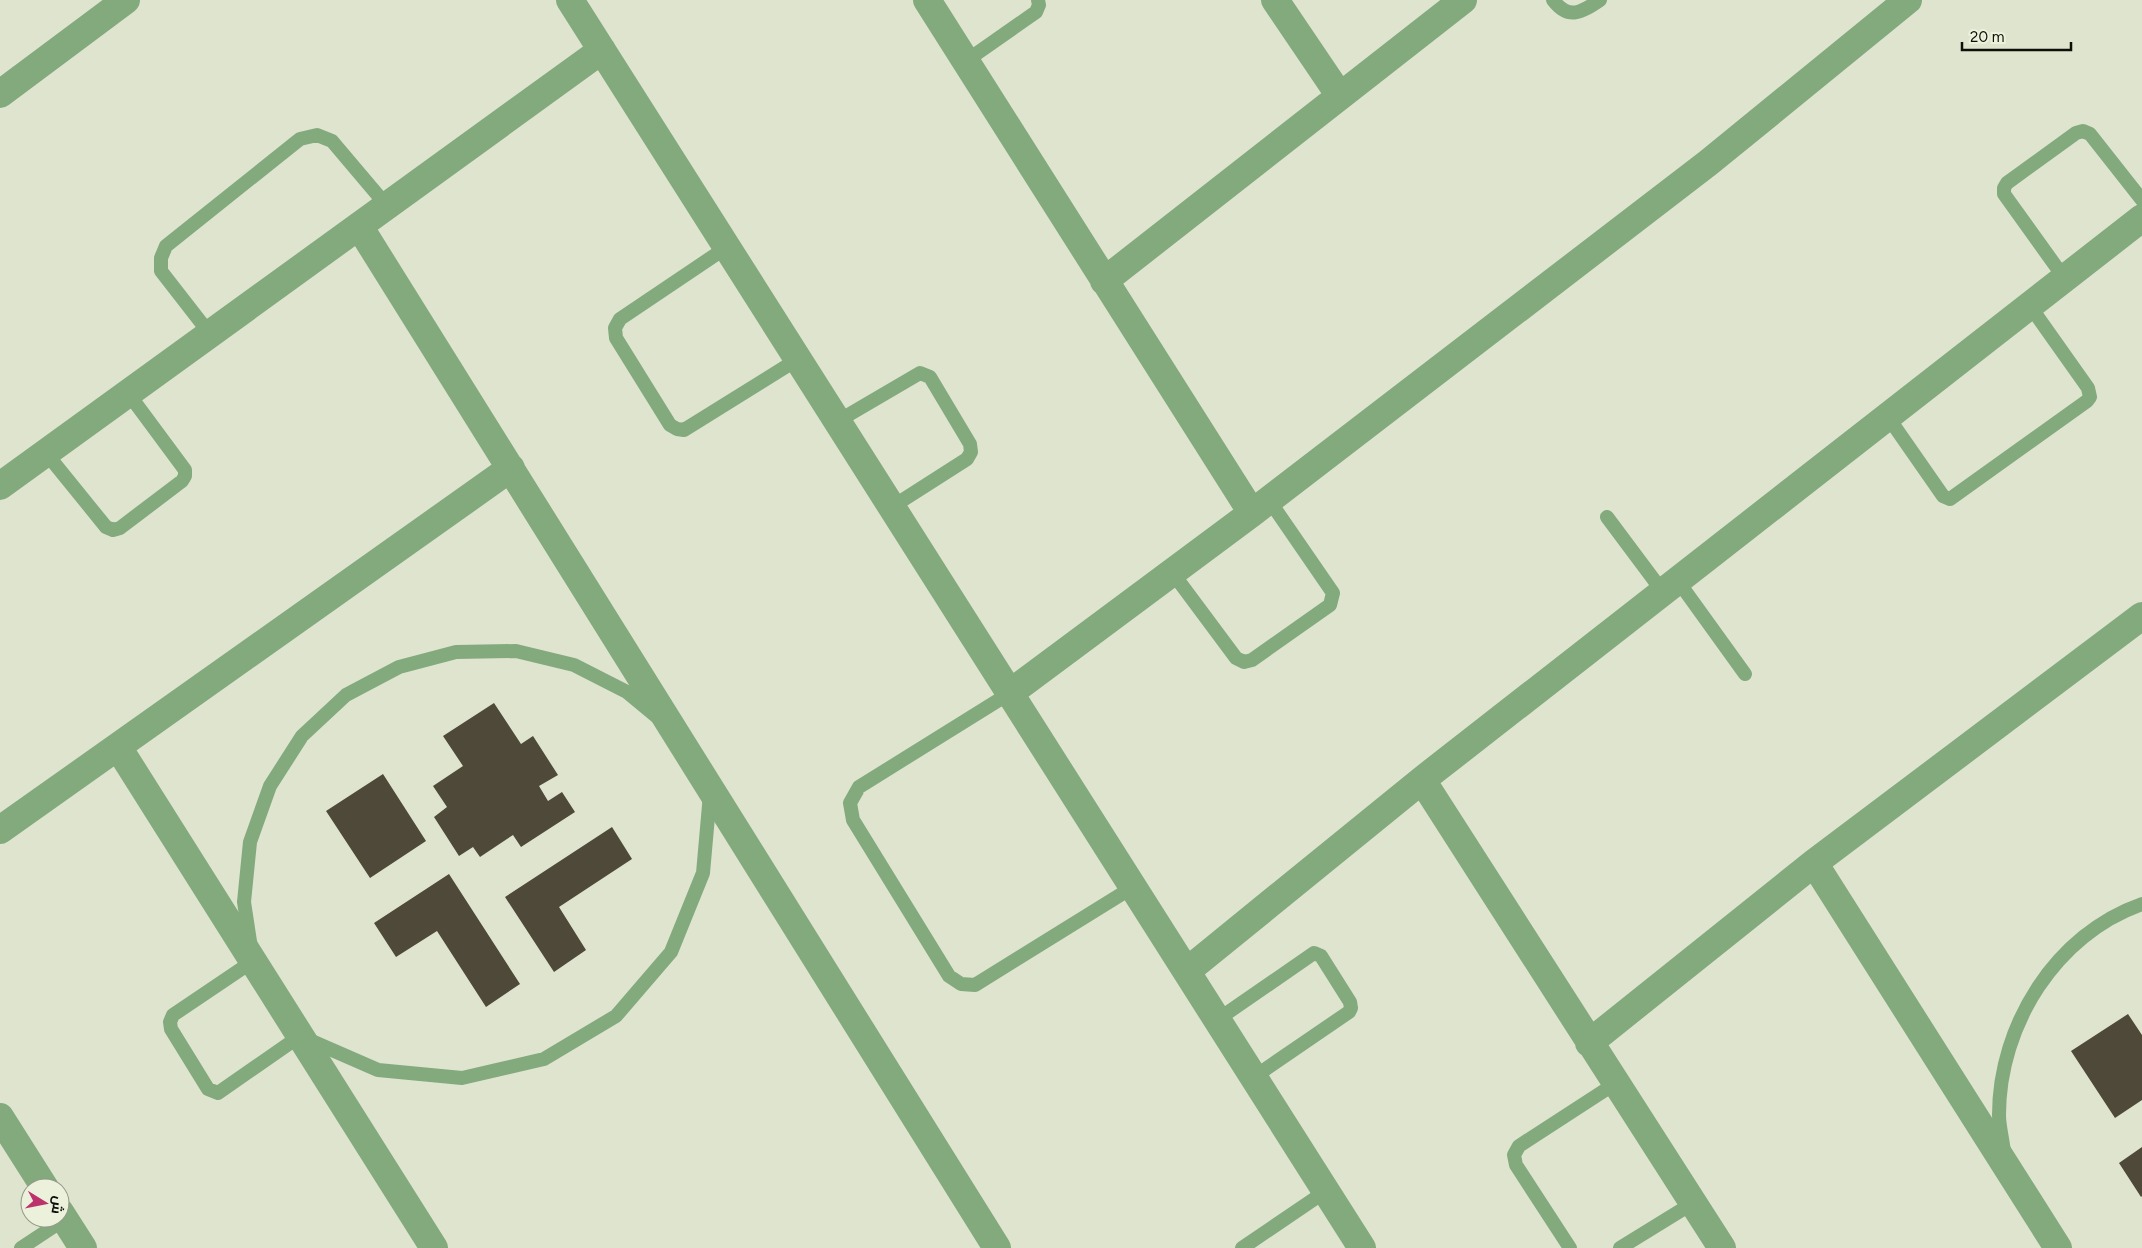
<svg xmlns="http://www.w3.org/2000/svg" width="2142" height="1248" font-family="Figtree,Cairo,sans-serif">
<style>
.building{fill:#4e4938}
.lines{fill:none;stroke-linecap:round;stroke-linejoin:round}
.service{stroke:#82aa7d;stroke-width:14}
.minor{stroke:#82aa7d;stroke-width:28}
</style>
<rect width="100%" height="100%" fill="#dfe4cf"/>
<path class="building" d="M494,703L521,744L533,736L558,775L539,786L548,801L562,792L575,812L521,847L513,835L480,857L473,847L459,856L434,817L447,807L433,786L463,766L443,736Z
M383,774L426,841L370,878L326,811Z
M612,827L632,859L559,907L586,950L554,972L505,897Z
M449,874L520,984L486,1007L437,931L396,957L374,923Z
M2128,1014L2142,1035V1100L2115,1118L2071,1051Z
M2142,1147V1196L2141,1197L2119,1163Z"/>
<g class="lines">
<path class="service" d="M1553,0C1569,21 1582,12 1600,0
M966,61L1036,12L1039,5L1038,0
M727,247L620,319L615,328L616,338L670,425L677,429L684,430L798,359
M2065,279L2004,194V188L2007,183L2076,133L2083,131L2090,134L2142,200
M210,334L161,271V258L166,246L300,139L317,135L332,141L387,206
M1888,417L1943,496L1950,499L2087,401L2090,397L2088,388L2030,306
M838,421L920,373L930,377L970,444L971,452L967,459L892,507
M46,453L106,527L113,530L120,528L182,481L185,476V470L128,393
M1607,517L1663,592
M1172,572L1236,658L1244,662L1252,660L1330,605L1333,593L1269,500
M1678,581L1745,674
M1010,693L859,787L850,803L853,820L949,976L961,984L975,985L1133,887
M656,716L627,692L574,665L516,651L456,652L399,667L346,695L302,736L270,786L250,842L244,902L253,961L173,1015L170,1022L171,1029L208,1089L218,1093L300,1036L378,1070L462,1078L544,1059L616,1016L671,952L703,873L710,794
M1217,1020L1314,953L1321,956L1350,1002L1351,1008L1349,1012L1254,1077
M2004,1153C2003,1140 1999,1127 1999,1115C1999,1025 2056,934 2142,904
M21,1248L65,1219
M1242,1248L1326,1191
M1570,1248L1516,1165L1514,1155L1519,1146L1616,1083
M1620,1248L1693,1203"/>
<path class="minor" d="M570,0L1362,1248
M927,0L1252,513
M1275,0L1340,96
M0,94L126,0
M359,226L997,1248
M1104,281L1463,0
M0,486L602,50
M1010,693L1252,513L1708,163L1908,0
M118,747L434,1248
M1422,780L1722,1248
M0,830L511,468
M1814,863L2058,1248
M1187,971L1422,780L2142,218
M1589,1043L1814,863L2142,616
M0,1117L45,1188
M60,1212L83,1248"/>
</g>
<g transform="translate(45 1203) rotate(100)"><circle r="24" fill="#ecf1dc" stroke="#939787"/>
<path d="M0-4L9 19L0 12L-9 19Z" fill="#bc326c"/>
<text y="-8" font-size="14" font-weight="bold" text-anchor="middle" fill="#0e0f08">ش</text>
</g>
<path d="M1962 42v8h109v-8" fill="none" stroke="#0e0f08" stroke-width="2.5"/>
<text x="1970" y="42" font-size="15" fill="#0e0f08" stroke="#ecf1dc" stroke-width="4" paint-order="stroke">20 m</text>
</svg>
